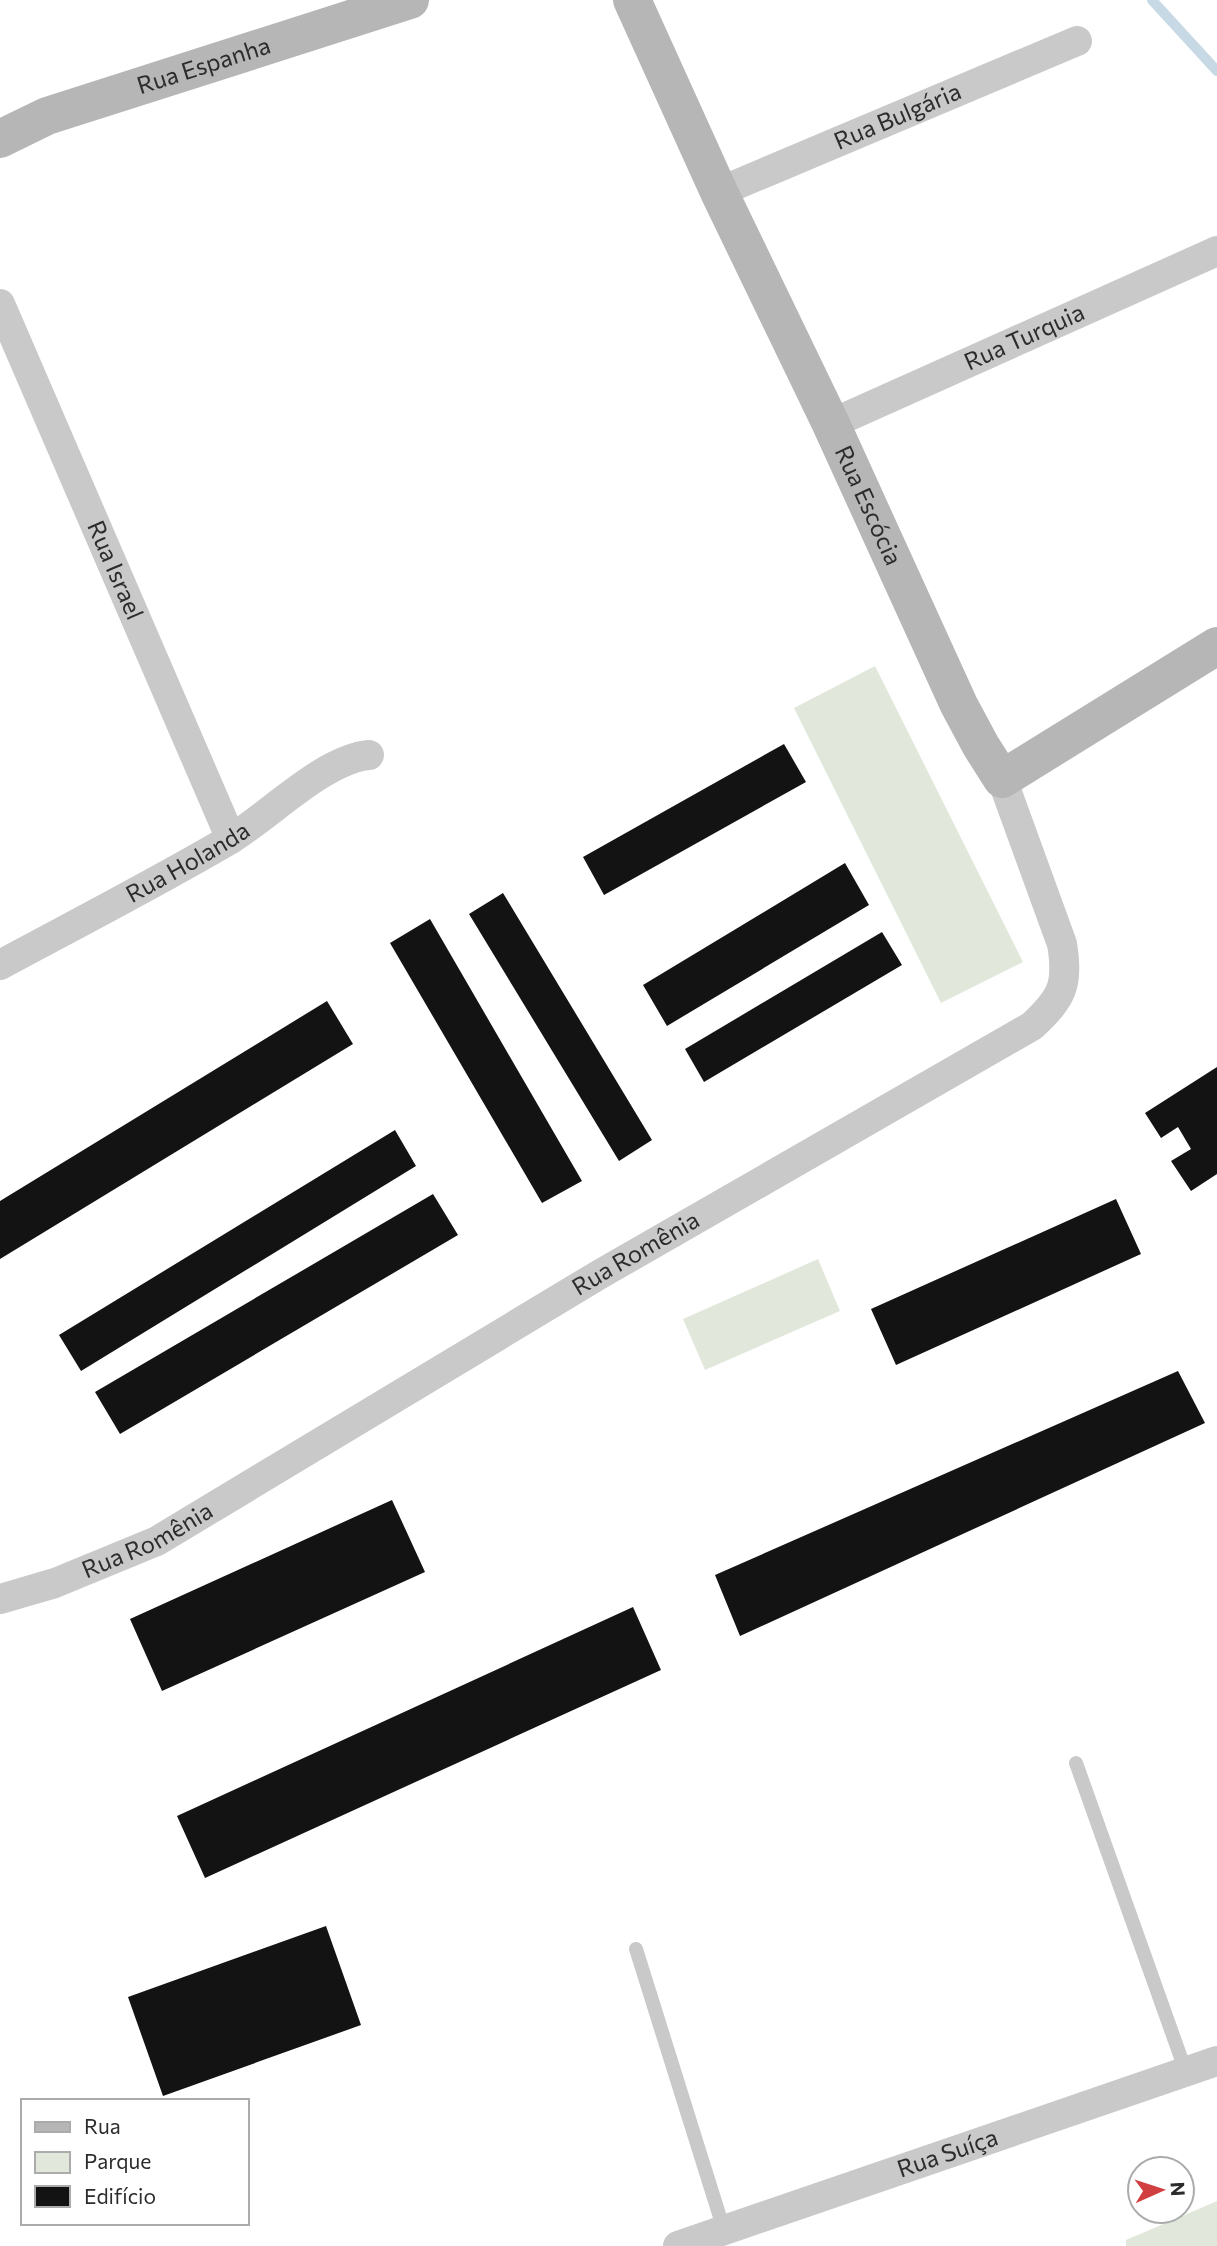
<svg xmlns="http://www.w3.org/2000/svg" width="1217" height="2246" font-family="Commissioner,sans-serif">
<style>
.green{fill:#e1e8db}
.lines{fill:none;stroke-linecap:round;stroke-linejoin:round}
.stream{stroke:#c8d9e6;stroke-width:10}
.building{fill:#131313}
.lane{stroke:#c9c9c9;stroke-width:14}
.street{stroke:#c9c9c9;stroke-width:30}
.secondary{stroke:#b6b6b6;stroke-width:38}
.labels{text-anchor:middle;stroke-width:7;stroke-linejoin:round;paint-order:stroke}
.street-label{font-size:24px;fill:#2c2c2c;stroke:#fff}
</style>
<rect width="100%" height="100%" fill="#fff"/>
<path class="green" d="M875,666L1023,962L941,1003L794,708Z
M818,1259L840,1311L705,1370L683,1319Z
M1217,2201V2246H1126V2240Z"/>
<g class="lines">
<path class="stream" d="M1152,0L1217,71"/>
</g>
<path class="building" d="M784,744L806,782L604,895L583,857Z
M845,863L869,905L667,1026L643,985Z
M503,893L652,1140L619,1161L469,914Z
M430,919L582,1181L542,1203L390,943Z
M882,932L902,965L704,1082L685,1049Z
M327,1001L353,1044L0,1259V1201Z
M1217,1067V1174L1191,1191L1171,1161L1191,1149L1178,1127L1161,1138L1145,1113Z
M395,1130L416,1166L81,1371L59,1335Z
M433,1194L458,1235L120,1434L95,1392Z
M1116,1199L1141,1254L896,1365L871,1309Z
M1178,1371L1205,1423L740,1636L715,1575Z
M392,1500L425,1572L162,1691L130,1619Z
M633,1607L661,1670L205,1878L177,1816Z
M326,1926L361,2025L163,2096L128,1997Z"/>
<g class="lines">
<path class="lane" d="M1076,1763L1186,2072
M636,1949L724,2230"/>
<g class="street">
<path id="s1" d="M719,192L1077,41"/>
<path id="s2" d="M0,304L231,839"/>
<path id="s3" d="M831,424L1217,251"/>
<path id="s4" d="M0,965C76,924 154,884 229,840C269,816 324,759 369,755"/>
<path id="s5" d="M0,1599L55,1583L157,1541L602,1273L1032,1026C1062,998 1069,985 1062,944L1002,779"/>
<path id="s6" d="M678,2246L1217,2061"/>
</g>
<g class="secondary">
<path id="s7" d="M632,0L719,192L831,424L959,705L981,746L1002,779L1217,646"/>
<path id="s8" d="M0,139L47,116L410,0"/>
</g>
</g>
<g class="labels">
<g class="street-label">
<text dy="8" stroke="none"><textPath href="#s8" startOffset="217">Rua Espanha</textPath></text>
<text dy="8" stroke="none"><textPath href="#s1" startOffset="194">Rua Bulgária</textPath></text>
<text dy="8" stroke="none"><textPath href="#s3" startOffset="212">Rua Turquia</textPath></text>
<text dy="8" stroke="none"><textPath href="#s7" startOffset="558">Rua Escócia</textPath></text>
<text dy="8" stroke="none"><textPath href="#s2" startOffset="290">Rua Israel</textPath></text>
<text dy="8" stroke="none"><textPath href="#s4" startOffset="214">Rua Holanda</textPath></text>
<text dy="8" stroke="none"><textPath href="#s5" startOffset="726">Rua Romênia</textPath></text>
<text dy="8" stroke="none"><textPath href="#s5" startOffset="159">Rua Romênia</textPath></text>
<text dy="8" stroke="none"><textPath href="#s6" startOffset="285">Rua Suíça</textPath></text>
</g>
</g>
<rect x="21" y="2099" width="228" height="126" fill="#ffffff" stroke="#ababab" stroke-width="2"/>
<rect x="35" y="2122" width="35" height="10" fill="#b6b6b6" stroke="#ababab" stroke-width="2"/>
<text x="84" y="2134" font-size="21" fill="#2c2c2c">Rua</text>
<rect x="35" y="2152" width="35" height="21" fill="#e1e8db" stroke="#ababab" stroke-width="2"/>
<text x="84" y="2169" font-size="21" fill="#2c2c2c">Parque</text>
<rect x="35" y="2186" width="35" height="21" fill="#131313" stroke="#ababab" stroke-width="2"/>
<text x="84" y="2204" font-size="21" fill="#2c2c2c">Edifício</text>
<g transform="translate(1161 2190) rotate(87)"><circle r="33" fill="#ffffff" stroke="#ababab" stroke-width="2"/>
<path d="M0-5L12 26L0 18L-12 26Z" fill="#d13f41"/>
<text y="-10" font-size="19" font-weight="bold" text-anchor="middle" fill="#2c2c2c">N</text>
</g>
</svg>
